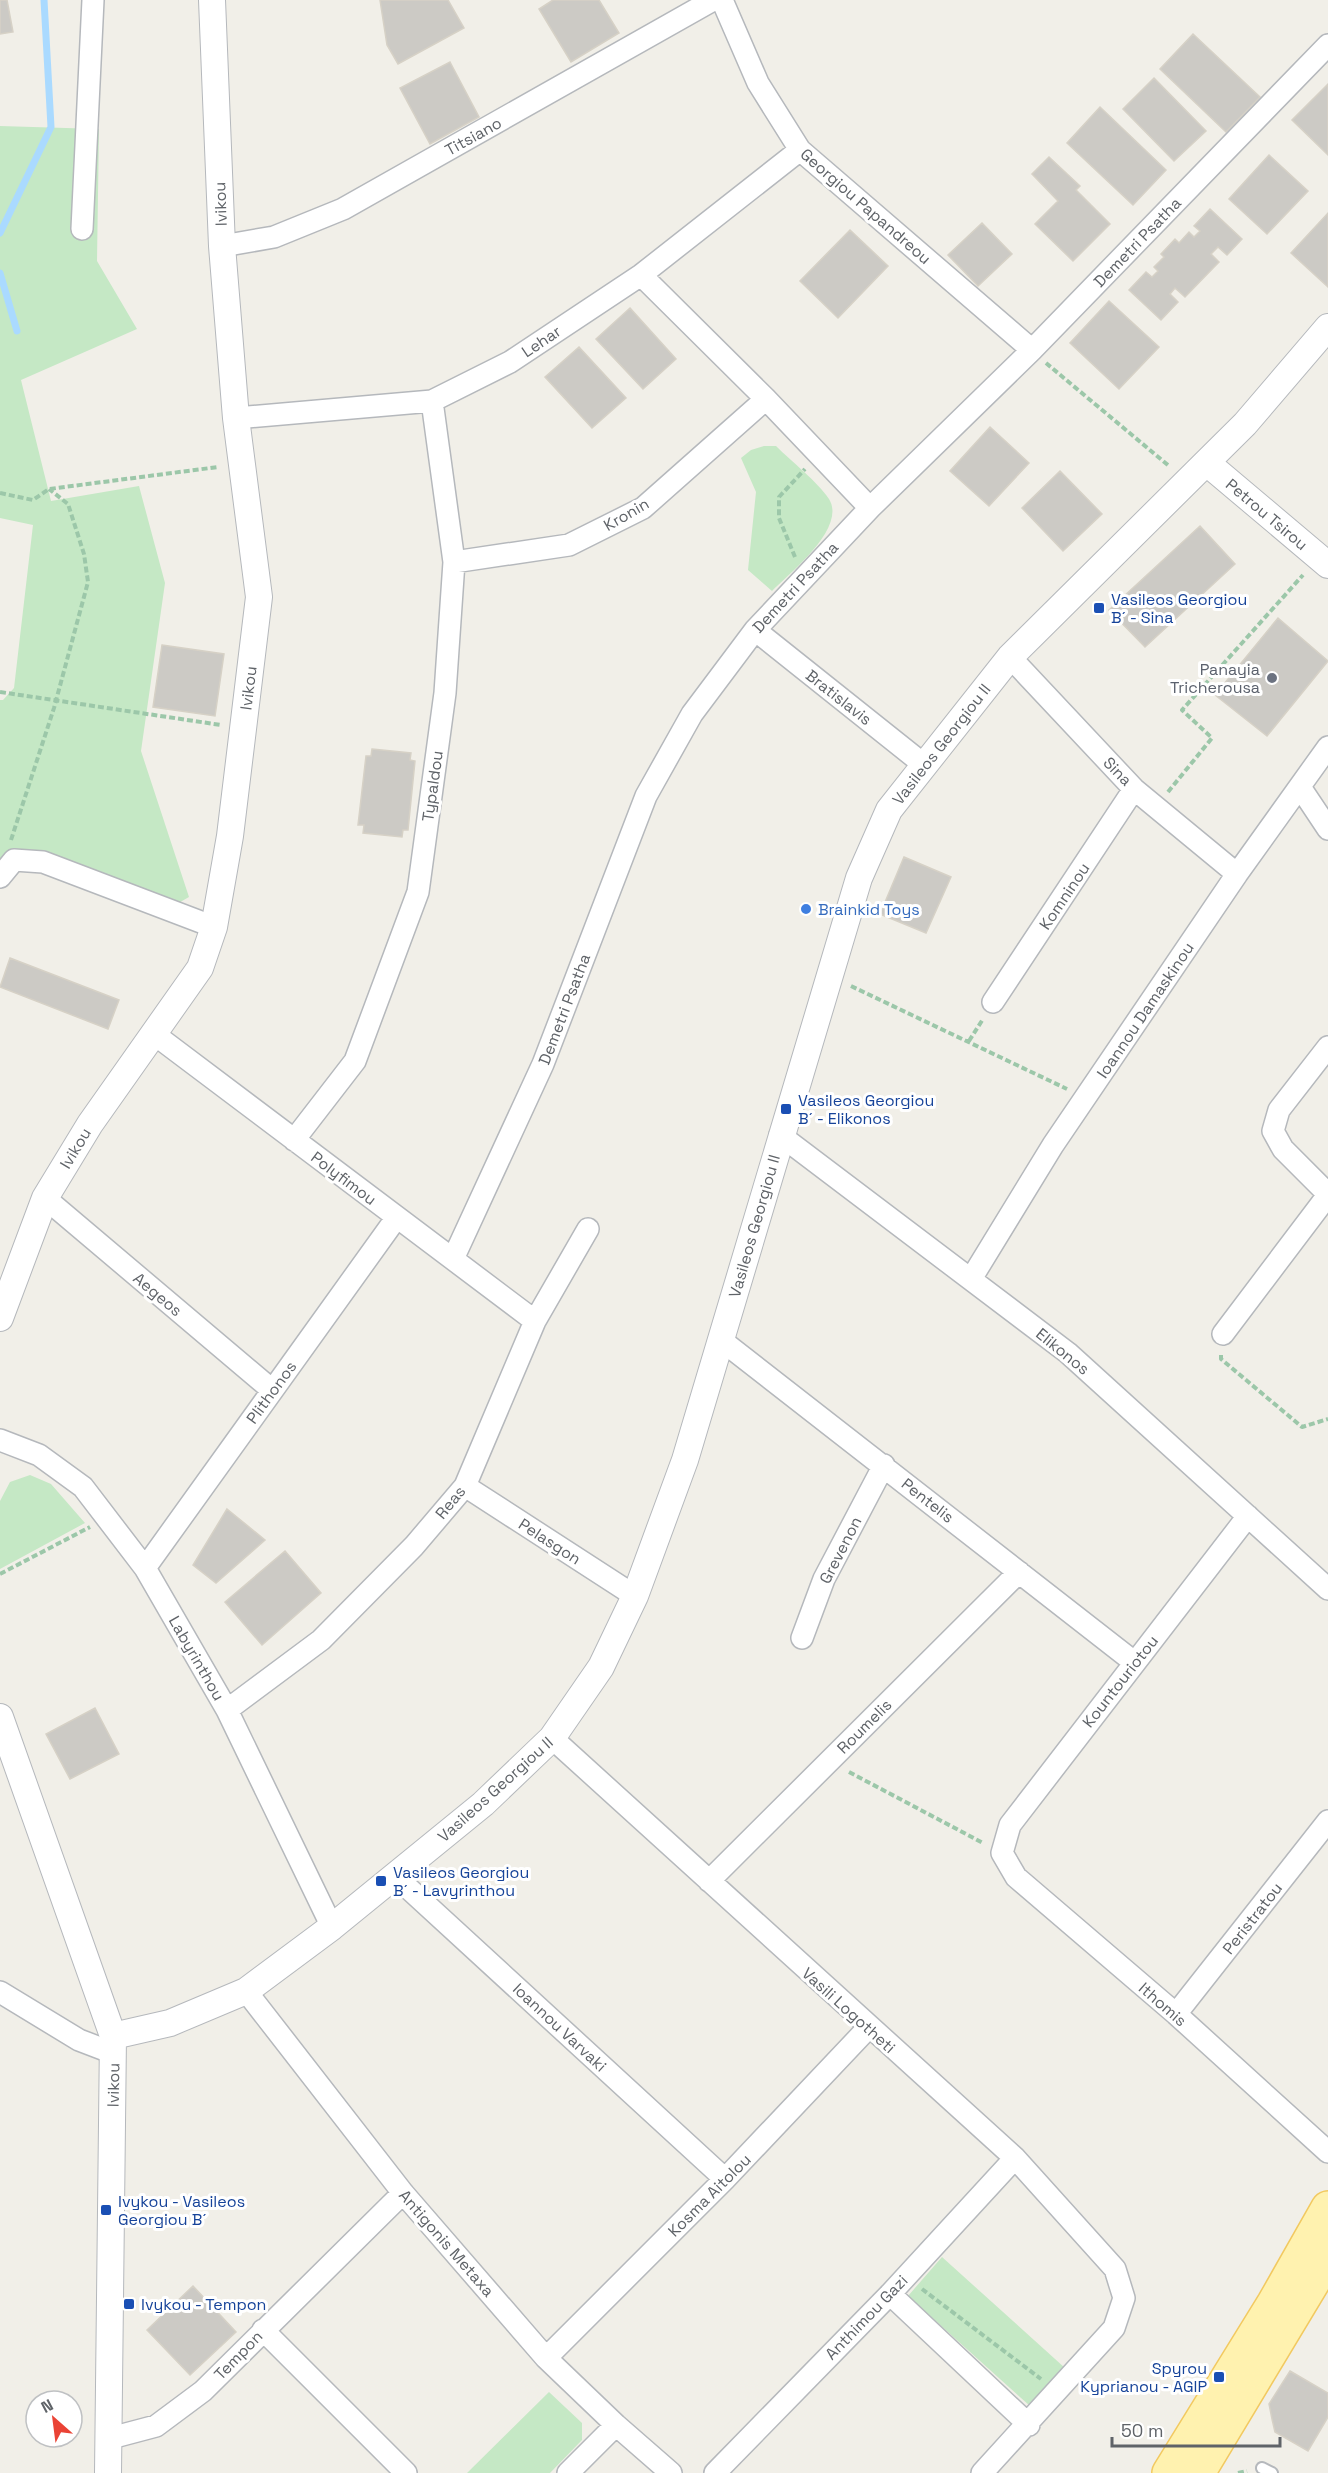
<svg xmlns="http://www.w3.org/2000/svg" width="1328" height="2473" font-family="'Space Grotesk',sans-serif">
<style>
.green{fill:#c5e8c5}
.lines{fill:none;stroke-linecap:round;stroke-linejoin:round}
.stream{stroke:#aadaff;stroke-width:7}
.building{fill:#cccac5;stroke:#d6d1c6;stroke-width:1.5}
.service-casing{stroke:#b5b8bc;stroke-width:14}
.minor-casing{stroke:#b5b8bc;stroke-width:24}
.tertiary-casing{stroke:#b5b8bc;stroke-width:28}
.primary-casing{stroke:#f2c960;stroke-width:36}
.path{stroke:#9cc7a9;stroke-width:4;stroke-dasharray:6 3;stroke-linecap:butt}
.service{stroke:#fff;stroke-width:10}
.minor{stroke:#fff;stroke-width:21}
.tertiary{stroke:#fff;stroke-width:26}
.primary{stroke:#fff2af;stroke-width:33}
.transit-dot{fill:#1a4fb4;stroke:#fff;stroke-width:2}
.worship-dot{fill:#6b7280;stroke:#fff;stroke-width:2}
.shop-dot{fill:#3f7fe0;stroke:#fff;stroke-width:2}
.labels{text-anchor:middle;stroke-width:6;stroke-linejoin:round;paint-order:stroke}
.street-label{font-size:16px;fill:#5f6368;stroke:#fff}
.transit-label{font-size:16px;fill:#164399;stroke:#fff;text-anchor:start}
.worship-label{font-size:16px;fill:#5b616d;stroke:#fff;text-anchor:end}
.shop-label{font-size:16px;fill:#366cbe;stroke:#fff;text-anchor:start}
</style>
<rect width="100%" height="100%" fill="#f1efe8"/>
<path class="green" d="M0,126L99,129L97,261L137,329L21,380L51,501L139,486L165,583L141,751L189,897L175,905L43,850L0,870V700H3L14,688L33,525L0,518Z
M764,446H776C792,462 817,481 829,499C847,528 790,573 772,591L748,570L756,492L741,458L751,450Z
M30,1475L51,1484L85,1523L0,1569V1501L10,1482Z
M942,2257L1065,2368L1030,2406L908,2296Z
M549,2392L582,2423V2440L550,2473H467Z"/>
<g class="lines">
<path class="stream" d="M0,233L51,127L44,0
M0,273L17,331"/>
</g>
<path class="building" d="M0,0H7L13,32L0,34Z
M380,0H448L464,28L398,64L387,45Z
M553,0H599L619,33L571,62L539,9Z
M1193,34L1260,97L1226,132L1160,69Z
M450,62L479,117L430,144L400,88Z
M1154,78L1206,131L1174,161L1123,109Z
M1328,84V155L1292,120Z
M1100,107L1166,170L1133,205L1067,143Z
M1269,155L1308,191L1267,234L1229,199Z
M1049,157L1080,186L1076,190L1110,224L1073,261L1035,224L1058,201L1032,174Z
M1210,209L1242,239L1227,255L1218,247L1211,254L1219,262L1185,297L1175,288L1170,294L1178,302L1161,320L1129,290L1146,272L1152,277L1158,271L1154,267L1164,257L1161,254L1175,239L1179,243L1189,232L1194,237L1200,231L1194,226Z
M1328,213V287L1291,253Z
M982,223L1012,254L978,286L948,255Z
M850,230L888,266L838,318L800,281Z
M1109,301L1159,347L1119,389L1070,343Z
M630,308L676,359L643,389L596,339Z
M579,347L626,398L592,428L545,377Z
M990,427L1029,463L989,506L950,471Z
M1060,471L1102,514L1063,551L1022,508Z
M1200,526L1235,564L1145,647L1109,610Z
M1278,618L1328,661L1267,736L1215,695Z
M162,645L224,654L215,716L153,707Z
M372,749L411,753L410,760L415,761L408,830H403L402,837L363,833L364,825H358L366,756H371Z
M904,857L951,877L926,933L880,914Z
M10,958L119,1000L108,1029L0,987Z
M227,1509L265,1540L216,1583L193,1565Z
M285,1551L321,1593L262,1645L225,1602Z
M95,1708L119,1754L70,1779L46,1734Z
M193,2286L236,2332L190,2375L147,2330Z
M1290,2371L1328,2393V2417L1308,2451L1275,2432L1272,2419L1269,2404Z"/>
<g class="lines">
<g class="service-casing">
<path id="service" d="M1262,2468L1272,2473"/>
</g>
<g class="minor-casing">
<path id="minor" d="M722,0L758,83L800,150L1032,350
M82,229L93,0
M222,246L274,237L343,209L713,0
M641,275L766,399L870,508
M236,418L432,401L510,362L641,275L800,150
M454,562L569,545L643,508L766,399
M755,630L923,764
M1010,657L1134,789L1237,874
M1300,787L1328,829
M0,877L14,860L43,862L214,927
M993,1002L1134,789
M154,1034L535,1321
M1328,1047L1279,1110L1273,1131L1283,1149L1328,1194
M780,1135L1068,1353L1328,1589
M294,1140L355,1061L418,892L445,693L454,562L432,401
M45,1198L272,1390
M453,1259L543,1064L646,796L692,714L755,630L870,508L1032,350L1328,45
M971,1279L1053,1145L1237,874L1328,747
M1223,1334L1328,1195
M721,1340L1134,1662
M0,1440L39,1455L83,1487L145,1568L227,1710L332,1927
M465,1486L635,1596
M1248,1516L1010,1825L1002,1853L1016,1877L1176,2014L1328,2152
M145,1568L397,1217
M802,1638L824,1579L884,1465
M227,1710L321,1640L414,1546L465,1486L535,1321L588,1229
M552,1738L1015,2158L1115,2269L1124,2298L1114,2328L982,2473
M395,1876L725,2179
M709,1881L1019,1572
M246,1991L403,2193L546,2358L616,2425L671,2473
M0,1992L79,2040L113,2053
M1176,2014L1328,1821
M890,2294L1029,2425
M263,2330L406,2473
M546,2358L725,2179L868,2028
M107,2439L156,2426L203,2391L403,2193
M568,2473L616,2425
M715,2473L890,2294L1015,2158"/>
</g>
<g class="tertiary-casing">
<path id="tertiary" d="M1207,463L1328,565
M0,1318L45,1198L90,1124L200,968L214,927L230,836L259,597L236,418L222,246L212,0
M0,1717L113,2036L108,2473
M113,2036L170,2023L246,1991L332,1927L483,1804L552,1738L601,1667L635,1596L685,1460L859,878L889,810L1010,657L1245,424L1328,327"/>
</g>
<g class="primary-casing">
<path id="primary" d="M1169,2473L1274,2303L1328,2208
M1198,2473L1328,2257"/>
</g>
<path class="path" d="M1046,363L1169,466
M0,493L33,500L49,489L218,467
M795,557L779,518V497L805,469
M0,692L221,725
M1168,792L1212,738L1182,710L1303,575
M11,840L54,708L88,582L84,554L68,504L49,489
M851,986L1067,1089
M969,1041L983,1019
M1221,1355V1359L1302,1427L1328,1419
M0,1574L90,1527
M849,1772L983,1843
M922,2289L1041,2379
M1238,2473L1247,2471"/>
<use href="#service" class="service"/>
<use href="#minor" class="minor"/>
<use href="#tertiary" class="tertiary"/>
<use href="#primary" class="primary"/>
</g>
<g class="transit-dot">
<rect x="1093" y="602" width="12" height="12" rx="3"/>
<rect x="780" y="1103" width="12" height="12" rx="3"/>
<rect x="375" y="1875" width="12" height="12" rx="3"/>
<rect x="100" y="2204" width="12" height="12" rx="3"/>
<rect x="123" y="2298" width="12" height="12" rx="3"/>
<rect x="1213" y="2371" width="12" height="12" rx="3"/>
</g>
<circle class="worship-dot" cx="1272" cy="678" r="6"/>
<circle class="shop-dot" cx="806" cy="909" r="6"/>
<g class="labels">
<g class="street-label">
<text transform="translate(473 136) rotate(-29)" y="6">Titsiano</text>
<text transform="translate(220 204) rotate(-92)" y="6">Ivikou</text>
<text transform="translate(866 206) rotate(41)" y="6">Georgiou Papandreou</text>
<text transform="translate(1137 242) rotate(-46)" y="6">Demetri Psatha</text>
<text transform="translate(541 341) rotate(-34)" y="6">Lehar</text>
<text transform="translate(626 514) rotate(-30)" y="6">Kronin</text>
<text transform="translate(1267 514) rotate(40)" y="6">Petrou Tsirou</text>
<text transform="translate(795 587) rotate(-47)" y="6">Demetri Psatha</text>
<text transform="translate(248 688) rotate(-83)" y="6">Ivikou</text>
<text transform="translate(839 697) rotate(38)" y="6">Bratislavis</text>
<text transform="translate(941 744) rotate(-52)" y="6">Vasileos Georgiou II</text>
<text transform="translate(1118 771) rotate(46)" y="6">Sina</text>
<text transform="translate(432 786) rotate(-82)" y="6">Typaldou</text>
<text transform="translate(1064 896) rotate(-56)" y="6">Komninou</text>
<text transform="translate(564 1009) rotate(-69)" y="6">Demetri Psatha</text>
<text transform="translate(1145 1010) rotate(-56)" y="6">Ioannou Damaskinou</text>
<text transform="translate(75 1148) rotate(-59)" y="6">Ivikou</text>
<text transform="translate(344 1178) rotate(37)" y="6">Polyfimou</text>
<text transform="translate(754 1226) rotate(-74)" y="6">Vasileos Georgiou II</text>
<text transform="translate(158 1294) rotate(40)" y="6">Aegeos</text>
<text transform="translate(1063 1351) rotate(39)" y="6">Elikonos</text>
<text transform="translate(271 1392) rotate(-54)" y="6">Plithonos</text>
<text transform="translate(928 1500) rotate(38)" y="6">Pentelis</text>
<text transform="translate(450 1502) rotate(-51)" y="6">Reas</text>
<text transform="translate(550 1541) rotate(33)" y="6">Pelasgon</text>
<text transform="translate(840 1550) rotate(-63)" y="6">Grevenon</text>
<text transform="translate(197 1658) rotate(60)" y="6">Labyrinthou</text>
<text transform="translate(1120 1681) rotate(-52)" y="6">Kountouriotou</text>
<text transform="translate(864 1726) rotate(-45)" y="6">Roumelis</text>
<text transform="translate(495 1789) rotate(-42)" y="6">Vasileos Georgiou II</text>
<text transform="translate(1252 1918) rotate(-52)" y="6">Peristratou</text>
<text transform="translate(1163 2004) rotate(41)" y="6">Ithomis</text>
<text transform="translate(849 2010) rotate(42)" y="6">Vasili Logotheti</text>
<text transform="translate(560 2027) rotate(43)" y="6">Ioannou Varvaki</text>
<text transform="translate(113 2085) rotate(-89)" y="6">Ivikou</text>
<text transform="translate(709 2195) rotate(-45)" y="6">Kosma Aitolou</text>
<text transform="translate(447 2243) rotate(49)" y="6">Antigonis Metaxa</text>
<text transform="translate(866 2317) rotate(-46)" y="6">Anthimou Gazi</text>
<text transform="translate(238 2355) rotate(-46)" y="6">Tempon</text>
</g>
<g class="transit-label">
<text x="1111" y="605">Vasileos Georgiou<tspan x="1111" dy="18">B´ - Sina</tspan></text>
<text x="798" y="1106">Vasileos Georgiou<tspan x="798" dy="18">B´ - Elikonos</tspan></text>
<text x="393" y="1878">Vasileos Georgiou<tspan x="393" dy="18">B´ - Lavyrinthou</tspan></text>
<text x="118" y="2207">Ivykou - Vasileos<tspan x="118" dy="18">Georgiou B´</tspan></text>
<text x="141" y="2310">Ivykou - Tempon</text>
<text x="1207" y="2374" text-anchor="end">Spyrou<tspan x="1207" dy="18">Kyprianou - AGIP</tspan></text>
</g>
<g class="worship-label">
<text x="1260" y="675">Panayia<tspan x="1260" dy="18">Tricherousa</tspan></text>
</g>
<g class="shop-label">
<text x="818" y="915">Brainkid Toys</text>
</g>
</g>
<g transform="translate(54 2419) rotate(332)"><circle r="28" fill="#ffffff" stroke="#bfc1c3" stroke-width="1.5"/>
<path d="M0-4.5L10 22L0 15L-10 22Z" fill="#ea4335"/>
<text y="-9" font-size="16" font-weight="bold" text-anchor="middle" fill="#5f6368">N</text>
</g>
<path d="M1112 2437v9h168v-9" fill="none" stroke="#5f6368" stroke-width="3"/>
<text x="1121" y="2437" font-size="18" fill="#5f6368" stroke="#ffffff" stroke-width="4.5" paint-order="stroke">50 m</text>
</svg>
